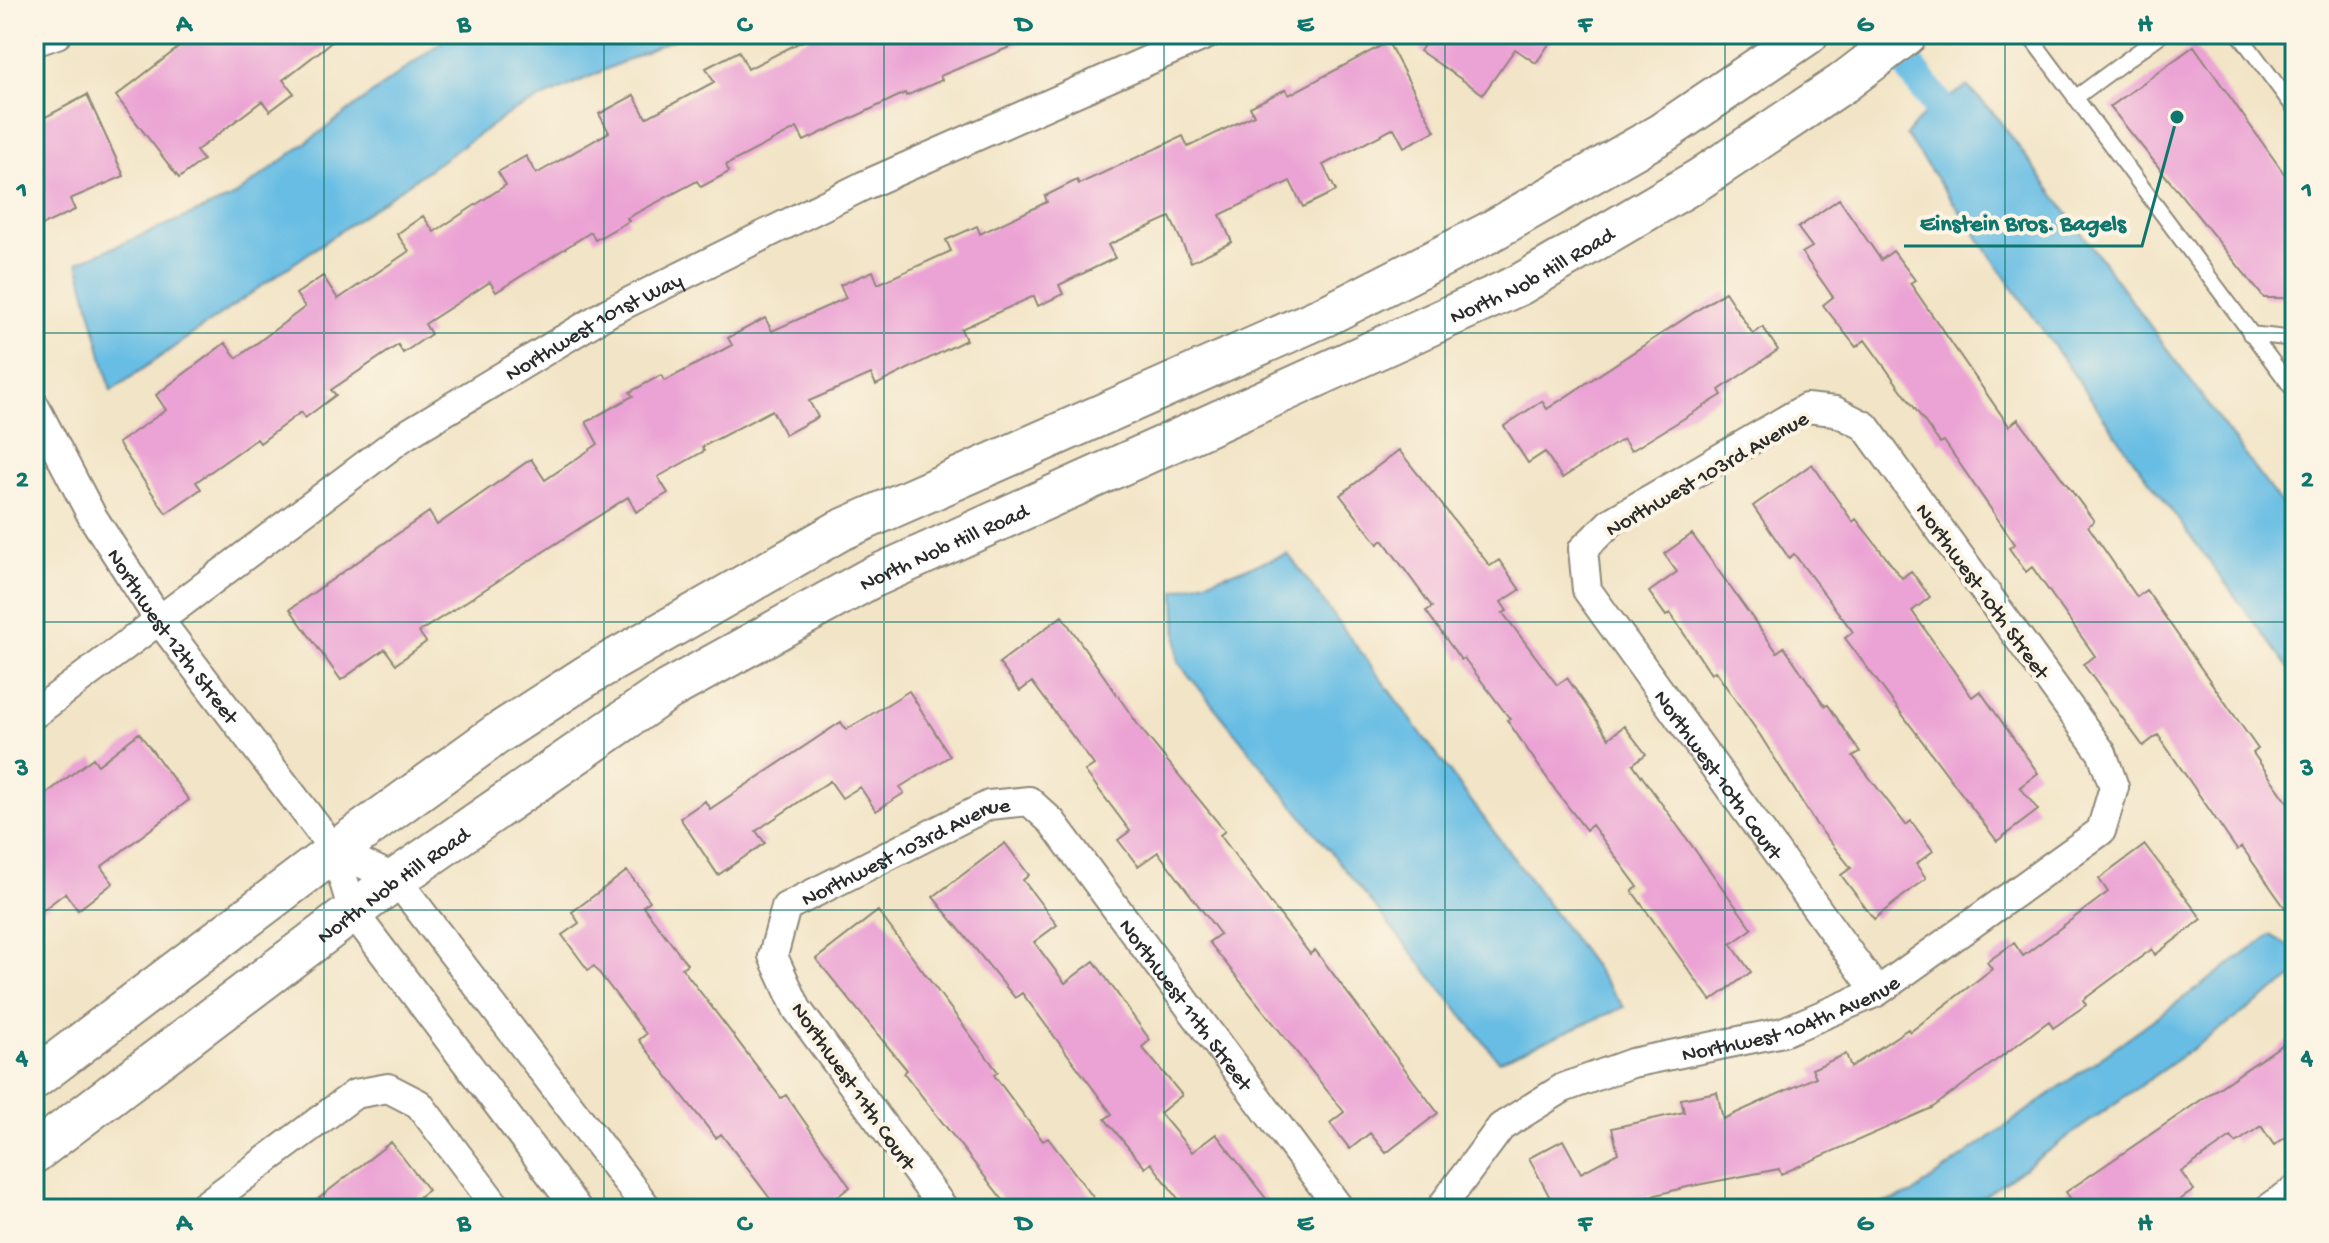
<svg xmlns="http://www.w3.org/2000/svg" width="2329" height="1243" font-family="'Gochi Hand',sans-serif">
<style>
.water{fill:#67bde4;stroke:#497488;stroke-width:2}
.lines{fill:none;stroke-linecap:round;stroke-linejoin:round}
.canal{stroke:#67bde4;stroke-width:32}
.building{fill:#eba2d4}
.service-casing{stroke:#8e8878;stroke-width:18}
.minor-casing{stroke:#8e8878;stroke-width:32}
.secondary-casing{stroke:#8e8878;stroke-width:44}
.service{stroke:#fff;stroke-width:14}
.minor{stroke:#fff;stroke-width:28}
.secondary{stroke:#fff;stroke-width:40}
.grid{fill:none;stroke:#0f766e;stroke-width:2;stroke-opacity:0.55}
.labels{text-anchor:middle;stroke-width:8;stroke-linejoin:round;paint-order:stroke}
.street-label{font-size:22px;fill:#2b2b2b;stroke:#fcf5e5}
.leader{fill:none;stroke:#0f766e;stroke-width:3}
.callout-dot{fill:#0f766e;stroke:#fcf5e5;stroke-width:3}
.callout-label{font-size:24px;text-anchor:middle;font-weight:bold;fill:#0f766e;stroke:#fcf5e5;stroke-width:8;stroke-linejoin:round;paint-order:stroke}
.neatline{fill:none;stroke:#0f766e;stroke-width:3}
.grid-label{font-size:26px;text-anchor:middle;font-weight:bold;fill:#0f766e}
</style>
<rect width="100%" height="100%" fill="#fcf5e5"/>
<filter id="ink" filterUnits="userSpaceOnUse"><feTurbulence type="fractalNoise" baseFrequency=".0125" numOctaves="2"/><feDisplacementMap in="SourceGraphic" scale="16" xChannelSelector="R" yChannelSelector="G"/><feConvolveMatrix kernelMatrix="1 2 1 2 8 2 1 2 1" color-interpolation-filters="sRGB"/></filter>
<filter id="wash" filterUnits="userSpaceOnUse"><feTurbulence type="fractalNoise" baseFrequency=".006" numOctaves="4" result="noise"/><feDisplacementMap in="SourceGraphic" scale="32" xChannelSelector="R" yChannelSelector="G"/><feGaussianBlur stdDeviation="1.8" result="paint"/><feColorMatrix in="noise" values="0 0 0 0 0 0 0 0 0 0 0 0 0 0 0 0 0 1.4 0 .05"/><feComposite in="paint" operator="in"/></filter>
<g filter="url(#wash)">
<rect width="100%" height="100%" fill="#f2e4c6"/>
<path class="water" d="M452,34H685L511,112L111,391L78,262L233,197Z
M1967,86L1996,116L2295,523V677L2131,456L1906,135L1924,114Z
M1288,554L1624,1007L1499,1061L1178,662L1175,591Z
M2271,935L2295,950V976L1966,1209H1866L1911,1194Z"/>
<g class="lines">
<path class="canal" d="M1886,34L1964,141"/>
</g>
<g id="blocks">
<path class="building" d="M196,34H342L283,80L294,93L270,111L262,101L196,151L203,160L179,178L116,96Z
M816,34H1041L940,76L942,80L906,96L905,93L804,141L797,128L726,165L729,172L701,187L697,181L627,218L629,221L595,240L591,232L496,292L490,282L425,324L431,334L403,353L398,345L331,390L336,395L305,418L301,412L260,443L257,439L196,482L201,489L166,513L118,443L166,410L156,395L225,343L237,358L305,307L296,294L323,276L338,299L409,251L397,234L423,216L434,232L506,185L498,172L526,156L536,174L609,132L599,114L634,95L646,118L714,82L706,68L739,51L748,69Z
M1432,34H1556L1536,63L1515,49L1483,94L1420,51Z
M1388,42L1435,131L1404,147L1394,128L1323,165L1336,191L1303,207L1290,181L1220,215L1232,242L1191,262L1170,217L1108,245L1115,258L1059,285L1063,294L1038,306L1034,296L961,329L966,340L876,385L871,374L809,401L818,417L785,435L772,410L702,447L704,451L658,477L668,493L636,512L628,497L419,632L426,642L396,664L385,649L341,680L290,609L429,512L437,525L531,459L545,480L598,444L586,422L633,396L630,392L661,375L665,381L732,345L728,338L765,318L772,331L846,298L840,285L873,271L878,284L951,251L946,240L977,226L980,234L1047,202L1045,196L1077,180L1079,184L1183,136L1188,147L1254,115L1250,107L1286,89L1289,95Z
M2194,46L2295,189V298H2264L2110,107Z
M87,95L124,176L70,199L75,210L34,229V123Z
M1839,199L1881,260L1893,251L1915,280L1910,283L2009,426L2018,419L2094,521L2088,526L2137,597L2146,590L2258,749L2253,753L2295,813V922L2242,847L2237,850L2158,735L2143,746L2083,664L2095,656L2032,567L2026,572L2009,548L2015,544L1944,441L1940,443L1865,340L1856,347L1823,305L1833,297L1802,253L1812,247L1798,228Z
M1725,292L1753,334L1763,327L1778,350L1719,390L1722,395L1631,451L1623,439L1562,478L1545,452L1528,463L1504,426L1542,401L1547,409Z
M1399,450L1490,566L1499,560L1520,590L1501,602L1507,611L1503,613L1557,685L1567,678L1609,738L1624,726L1646,754L1633,764L1752,929L1731,944L1751,972L1711,1001L1632,891L1638,887L1592,825L1586,830L1556,791L1507,720L1510,719L1464,658L1461,660L1426,611L1432,607L1383,540L1378,544L1340,495Z
M1812,464L1853,522L1856,519L1902,578L1911,571L1930,597L1912,611L1972,697L1980,691L2038,773L2020,787L2038,810L1997,841L1845,638L1853,632L1794,554L1789,558L1753,506Z
M1692,534L1777,652L1784,647L1825,706L1828,705L1860,752L1853,756L1906,825L1911,821L1933,851L1916,864L1926,878L1874,919L1841,875L1851,868L1816,824L1760,735L1715,671L1711,674L1670,613L1666,616L1649,592L1677,572L1664,554Z
M1062,616L1141,729L1225,831L1220,835L1273,906L1310,954L1315,950L1438,1113L1386,1153L1370,1133L1350,1149L1330,1123L1344,1112L1209,942L1220,934L1158,852L1138,866L1118,840L1130,831L1085,771L1094,765L1032,682L1020,691L999,663Z
M909,691L950,756L900,787L904,793L876,811L860,787L842,798L830,781L756,831L765,843L718,875L680,818L705,801L710,809L841,722L846,730Z
M139,733L189,800L101,867L113,883L78,910L65,893L34,917V803L93,758L98,765Z
M1005,843L1029,875L1023,880L1057,925L1034,942L1065,983L1094,961L1150,1040L1142,1047L1182,1095L1160,1113L1192,1152L1216,1134L1274,1209H1186L1151,1163L1145,1168L1105,1119L1112,1114L1022,993L1015,998L933,897Z
M2145,845L2202,919L2155,955L2152,949L2083,1000L2086,1005L2053,1028L2049,1021L1932,1108L1781,1174L1779,1169L1687,1187L1617,1205L1619,1209H1556L1529,1158L1563,1140L1581,1173L1618,1153L1612,1128L1684,1112L1681,1099L1717,1092L1723,1119L1816,1077L1812,1069L1846,1054L1851,1067L1908,1029L1910,1032L1992,969L1987,962L2014,943L2023,956L2108,892L2099,879Z
M627,871L650,901L643,906L687,964L682,968L781,1098L786,1095L850,1187L821,1209H778L721,1134L716,1138L639,1040L646,1034L594,966L588,970L562,935L579,923L572,912Z
M878,911L998,1072L994,1075L1043,1141L1048,1138L1102,1209H1010L904,1073L907,1070L816,959Z
M2295,1036V1131L2274,1145L2261,1126L2236,1143L2231,1137L2181,1172L2194,1190L2167,1209H2078L2066,1192Z
M391,1142L428,1190L403,1209H305Z"/>
</g>
</g>
<g filter="url(#ink)">
<use href="#blocks" fill-opacity="0" stroke="#8e8878" stroke-width="2"/>
<g class="lines">
<g class="service-casing">
<path id="service" d="M2028,34L2295,392
M2239,34L2295,109
M2075,98L2162,34
M2250,334L2295,339"/>
</g>
<g class="minor-casing">
<g id="minor">
<path d="M34,42L57,34"/>
<path id="s1" d="M34,405L92,516L159,620L335,851L353,912L577,1209"/>
<path id="s2" d="M34,714L404,436L609,312L863,186L1208,34"/>
<path d="M335,851L396,879L648,1209"/>
<path d="M200,1209L355,1094L388,1088L419,1104L498,1209"/>
<path id="s3" d="M944,1209L797,1009L773,956L786,907L989,805L1029,801L1052,822L1340,1209"/>
<path id="s4" d="M1440,1209L1501,1127L1563,1088L1632,1063L1783,1032L1877,992L2101,831L2114,787L2102,753L1865,426L1835,411L1806,408L1611,522L1583,549L1587,590L1877,992"/>
<path d="M2268,1209L2295,1190"/>
</g>
</g>
<g class="secondary-casing">
<g id="secondary">
<path d="M34,1079L335,851L497,734L588,675L839,531L1325,316L1488,233L1662,133L1808,34"/>
<path id="s5" d="M34,1153L396,879L668,690L869,579L1519,285L1698,180L1843,83L1907,34"/>
</g>
</g>
<use href="#service" class="service"/>
<use href="#minor" class="minor"/>
<use href="#secondary" class="secondary"/>
</g>
</g>
<path class="grid" d="M324,34V1209M604,34V1209M884,34V1209M1164,34V1209M1445,34V1209M1725,34V1209M2005,34V1209M34,333H2295M34,622H2295M34,910H2295"/>
<g class="labels">
<g class="street-label">
<text dy="8" stroke="none"><textPath href="#s5" startOffset="1744">North Nob Hill Road</textPath></text>
<text dy="8" stroke="none"><textPath href="#s2" startOffset="682">Northwest 101st Way</textPath></text>
<text transform="translate(1706 472) rotate(-30)" y="8">Northwest 103rd Avenue</text>
<text dy="8" stroke="none"><textPath href="#s5" startOffset="1096">North Nob Hill Road</textPath></text>
<text transform="translate(1984 590) rotate(54)" y="8">Northwest 10th Street</text>
<text dy="8" stroke="none"><textPath href="#s1" startOffset="270">Northwest 12th Street</textPath></text>
<text dy="8" stroke="none"><textPath href="#s4" startOffset="1862">Northwest 10th Court</textPath></text>
<text dy="8" stroke="none"><textPath href="#s3" startOffset="490">Northwest 103rd Avenue</textPath></text>
<text dy="8" stroke="none"><textPath href="#s5" startOffset="448">North Nob Hill Road</textPath></text>
<text dy="8" stroke="none"><textPath href="#s3" startOffset="882">Northwest 11th Street</textPath></text>
<text dy="8" stroke="none"><textPath href="#s4" startOffset="414">Northwest 104th Avenue</textPath></text>
<text transform="translate(855 1085) rotate(55)" y="8">Northwest 11th Court</text>
</g>
</g>
<path class="leader" d="M2177 117L2142 246H1904"/>
<circle class="callout-dot" cx="2177" cy="117" r="8"/>
<g class="callout-label">
<text x="2023" y="230">Einstein Bros. Bagels</text>
</g>
<rect width="2329" height="1243" fill="none" stroke="#fcf5e5" stroke-width="88"/>
<rect x="44" y="44" width="2241" height="1155" class="neatline"/>
<g class="grid-label">
<text x="184" y="31">A</text>
<text x="464" y="31">B</text>
<text x="744" y="31">C</text>
<text x="1024" y="31">D</text>
<text x="1305" y="31">E</text>
<text x="1585" y="31">F</text>
<text x="1865" y="31">G</text>
<text x="2145" y="31">H</text>
<text x="22" y="197">1</text>
<text x="2307" y="197">1</text>
<text x="22" y="486">2</text>
<text x="2307" y="486">2</text>
<text x="22" y="775">3</text>
<text x="2307" y="775">3</text>
<text x="22" y="1064">4</text>
<text x="2307" y="1064">4</text>
<text x="184" y="1230">A</text>
<text x="464" y="1230">B</text>
<text x="744" y="1230">C</text>
<text x="1024" y="1230">D</text>
<text x="1305" y="1230">E</text>
<text x="1585" y="1230">F</text>
<text x="1865" y="1230">G</text>
<text x="2145" y="1230">H</text>
</g>
</svg>
